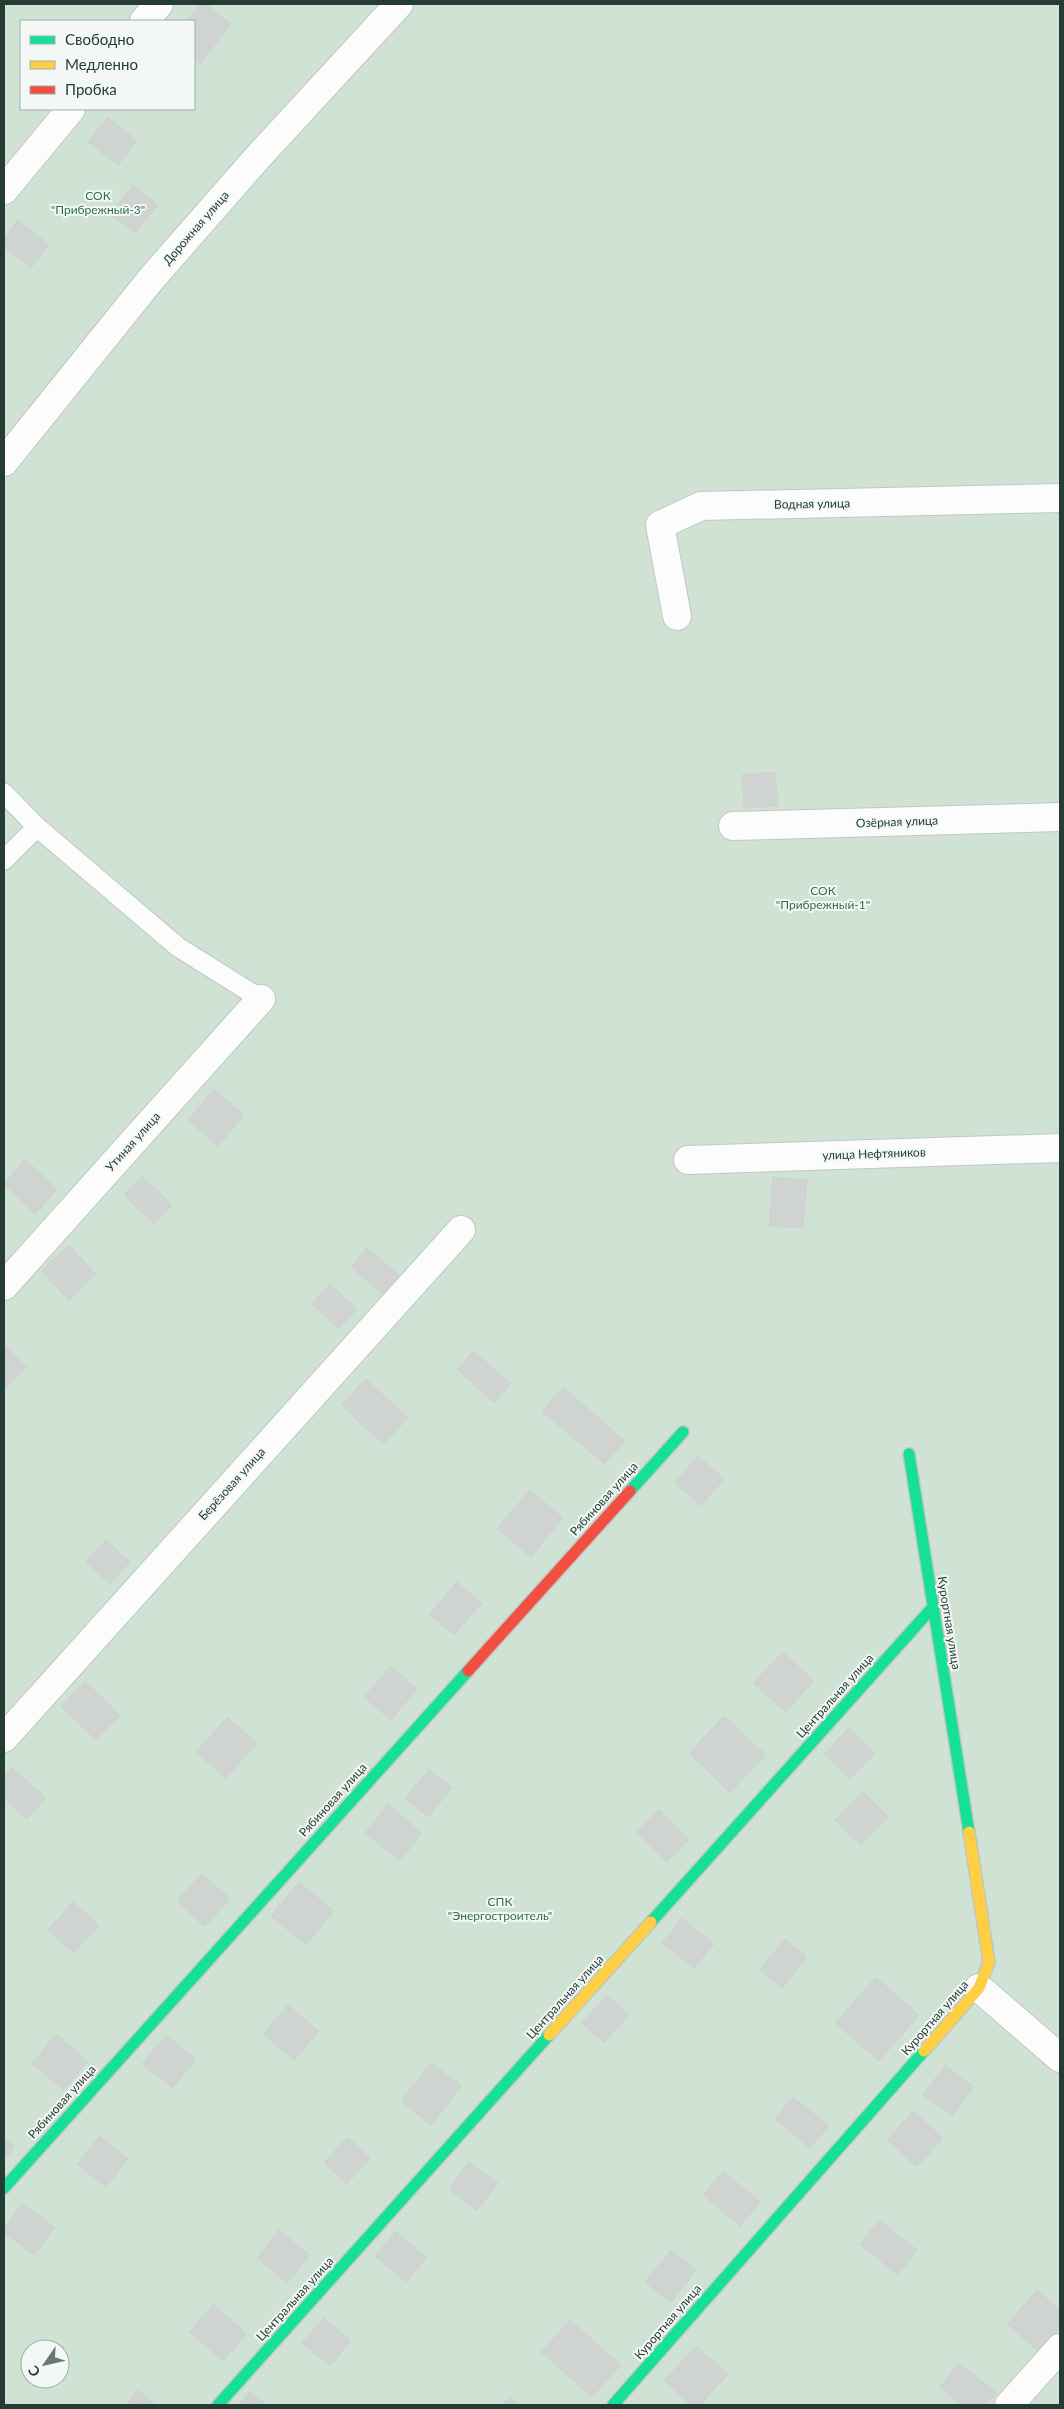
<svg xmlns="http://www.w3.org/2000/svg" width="1064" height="2409" font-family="Lato,sans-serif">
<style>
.green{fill:#cfe2d4;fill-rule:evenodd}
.building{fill:#cfd3d1;stroke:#ced3d0}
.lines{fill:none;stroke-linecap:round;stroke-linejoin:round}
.lane-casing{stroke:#c2c7c4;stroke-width:21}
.street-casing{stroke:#c2c7c4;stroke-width:30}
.fast-casing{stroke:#c1c7c4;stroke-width:14}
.slow-casing{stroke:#c1c7c4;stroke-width:14}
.jam-casing{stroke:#c1c7c4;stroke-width:14}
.lane{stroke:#fbfcfb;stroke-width:19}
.street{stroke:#fbfcfb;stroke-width:28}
.fast{stroke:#16e098;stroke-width:11}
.slow{stroke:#ffcf43;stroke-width:11}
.jam{stroke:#f24e42;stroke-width:11}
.labels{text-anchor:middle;stroke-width:4;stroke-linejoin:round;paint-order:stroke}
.park-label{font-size:12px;fill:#307047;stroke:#f3f8f6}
.street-label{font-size:12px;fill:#243c35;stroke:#f3f8f6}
</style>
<rect width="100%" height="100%" fill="#e5eae7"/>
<path class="green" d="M4,4H1060V2405H4ZM21,21H194V109H21ZM30,2349H60V2379H30Z"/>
<path class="building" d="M201,4H206L231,24L200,64L194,59V21H187Z
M108,117L137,141L118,165L88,142Z
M133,185L158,205L135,233L110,214Z
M18,220L49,245L31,268L4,247V238Z
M775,772L778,806L744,808L742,775Z
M214,1089L244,1115L218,1146L188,1120Z
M25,1159L57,1190L35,1214L4,1184Z
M142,1176L172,1205L154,1224L124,1195Z
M773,1177L807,1180L803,1228L769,1226Z
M69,1245L96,1274L69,1300L41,1271Z
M367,1248L399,1275L382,1294L351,1267Z
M330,1284L357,1309L339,1329L312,1304Z
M4,1344L26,1367L4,1390Z
M474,1351L511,1384L494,1403L457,1369Z
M366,1379L408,1418L383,1444L341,1405Z
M563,1387L625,1441L604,1464L542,1411Z
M698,1456L724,1479L701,1506L675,1483Z
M530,1490L563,1518L531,1557L497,1528Z
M106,1540L130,1562L110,1584L86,1562Z
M457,1582L482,1603L454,1635L429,1614Z
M783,1652L814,1681L785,1712L753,1683Z
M391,1666L417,1689L391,1720L364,1697Z
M85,1681L120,1715L96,1740L61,1707Z
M724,1716L766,1755L730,1793L689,1753Z
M227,1717L257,1743L226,1778L196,1752Z
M849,1728L875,1754L850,1779L824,1754Z
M12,1767L46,1798L27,1819L4,1798V1777Z
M429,1769L452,1788L428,1817L405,1798Z
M863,1791L889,1817L861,1845L835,1820Z
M388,1804L422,1833L400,1861L365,1833Z
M659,1809L689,1839L667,1862L636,1832Z
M202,1873L230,1899L205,1927L177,1901Z
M299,1882L334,1911L306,1945L271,1916Z
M73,1902L99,1925L74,1953L48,1930Z
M682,1918L714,1944L694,1968L662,1943Z
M785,1939L807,1957L782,1988L759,1970Z
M876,1977L919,2015L879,2061L835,2023Z
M607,1995L629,2015L604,2043L582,2023Z
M288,2005L319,2031L294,2060L263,2034Z
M56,2034L88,2061L64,2090L32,2064Z
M166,2035L196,2059L173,2088L142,2064Z
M431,2063L462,2086L431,2125L401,2101Z
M945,2065L974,2087L952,2116L923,2095Z
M793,2097L829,2126L810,2148L775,2119Z
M913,2111L943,2138L917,2167L887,2140Z
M100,2136L128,2159L106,2187L77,2164Z
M347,2137L370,2158L347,2184L324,2163Z
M4,2138L15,2146L4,2160Z
M469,2162L498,2183L477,2211L449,2189Z
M723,2171L760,2202L740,2226L703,2195Z
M23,2203L55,2228L34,2255L4,2232V2228Z
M879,2220L917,2250L898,2275L860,2244Z
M279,2230L310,2255L287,2283L257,2258Z
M396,2231L427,2258L406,2282L375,2256Z
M671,2250L696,2270L671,2303L645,2282Z
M1037,2290L1060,2310V2328L1039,2352L1007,2324Z
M213,2304L247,2334L223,2361L189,2332Z
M324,2318L351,2341L330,2366L302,2343Z
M570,2320L621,2365L592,2397L541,2352Z
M696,2346L728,2374L700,2405H691L664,2381Z
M959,2363L997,2393L986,2405H962L940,2387Z
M138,2390L156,2405H125Z
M250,2391L268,2405H238Z
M510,2397L520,2405H502Z"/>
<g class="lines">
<g class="lane-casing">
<path id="lane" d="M4,793L37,827L178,947L261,999
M4,860L37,827"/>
</g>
<g class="street-casing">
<path id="street" d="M144,21L159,4
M4,190L71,109
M4,462L152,278L258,157L399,4
M677,616L660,525L701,506L1060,498
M733,826L1060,817
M688,1160L1060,1148
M4,1286L261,999
M4,1738L461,1230
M979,1988L1060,2058
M1009,2405L1060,2348"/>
</g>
<g class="fast-casing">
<path id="fast" d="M909,1454L969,1832
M630,1491L683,1432
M651,1922L932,1608
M4,2188L468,1671
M218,2405L549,2035
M613,2405L924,2051"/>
</g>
<g class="slow-casing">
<path id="slow" d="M549,2035L651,1922
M924,2051L979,1988L989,1962L969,1832"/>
</g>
<g class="jam-casing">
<path id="jam" d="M468,1671L630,1491"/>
</g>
<use href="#lane" class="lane"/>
<use href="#street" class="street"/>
<use href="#fast" class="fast"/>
<use href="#slow" class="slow"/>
<use href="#jam" class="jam"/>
</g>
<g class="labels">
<g class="park-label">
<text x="98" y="200">СОК<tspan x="98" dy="14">"Прибрежный-3"</tspan></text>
<text x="823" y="895">СОК<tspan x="823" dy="14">"Прибрежный-1"</tspan></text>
<text x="500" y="1906">СПК<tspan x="500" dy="14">"Энергостроитель"</tspan></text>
</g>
<g class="street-label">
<text transform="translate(196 228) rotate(-49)" y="4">Дорожная улица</text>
<text transform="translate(812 504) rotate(-1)" y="4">Водная улица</text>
<text transform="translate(897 822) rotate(-2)" y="4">Озёрная улица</text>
<text transform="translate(133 1142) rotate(-48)" y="4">Утиная улица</text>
<text transform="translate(874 1154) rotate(-2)" y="4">улица Нефтяников</text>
<text transform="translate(232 1484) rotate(-48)" y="4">Берёзовая улица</text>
<text transform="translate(604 1499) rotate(-48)" y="4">Рябиновая улица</text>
<text transform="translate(949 1623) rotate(81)" y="4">Курортная улица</text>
<text transform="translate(835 1696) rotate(-48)" y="4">Центральная улица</text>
<text transform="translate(333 1800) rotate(-48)" y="4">Рябиновая улица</text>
<text transform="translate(565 1997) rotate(-48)" y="4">Центральная улица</text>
<text transform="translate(935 2018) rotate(-49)" y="4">Курортная улица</text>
<text transform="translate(62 2102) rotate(-48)" y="4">Рябиновая улица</text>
<text transform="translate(295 2299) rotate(-48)" y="4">Центральная улица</text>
<text transform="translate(668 2322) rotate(-49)" y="4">Курортная улица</text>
</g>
</g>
<rect width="1064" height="2409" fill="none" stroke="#243c35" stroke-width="10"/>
<rect x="20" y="20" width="175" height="90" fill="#f3f8f6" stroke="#a0ada9"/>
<rect x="30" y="36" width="25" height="8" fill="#16e098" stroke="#a0ada9"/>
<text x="65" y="45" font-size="15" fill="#243c35">Свободно</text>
<rect x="30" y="61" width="25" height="8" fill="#ffcf43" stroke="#a0ada9"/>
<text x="65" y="70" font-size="15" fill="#243c35">Медленно</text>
<rect x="30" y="86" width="25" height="8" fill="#f24e42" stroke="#a0ada9"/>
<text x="65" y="95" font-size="15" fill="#243c35">Пробка</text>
<g transform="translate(45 2364) rotate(236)"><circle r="24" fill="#f3f8f6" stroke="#a0ada9"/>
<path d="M0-4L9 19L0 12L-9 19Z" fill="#687973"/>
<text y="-8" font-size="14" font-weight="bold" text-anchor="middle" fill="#243c35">С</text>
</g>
</svg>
